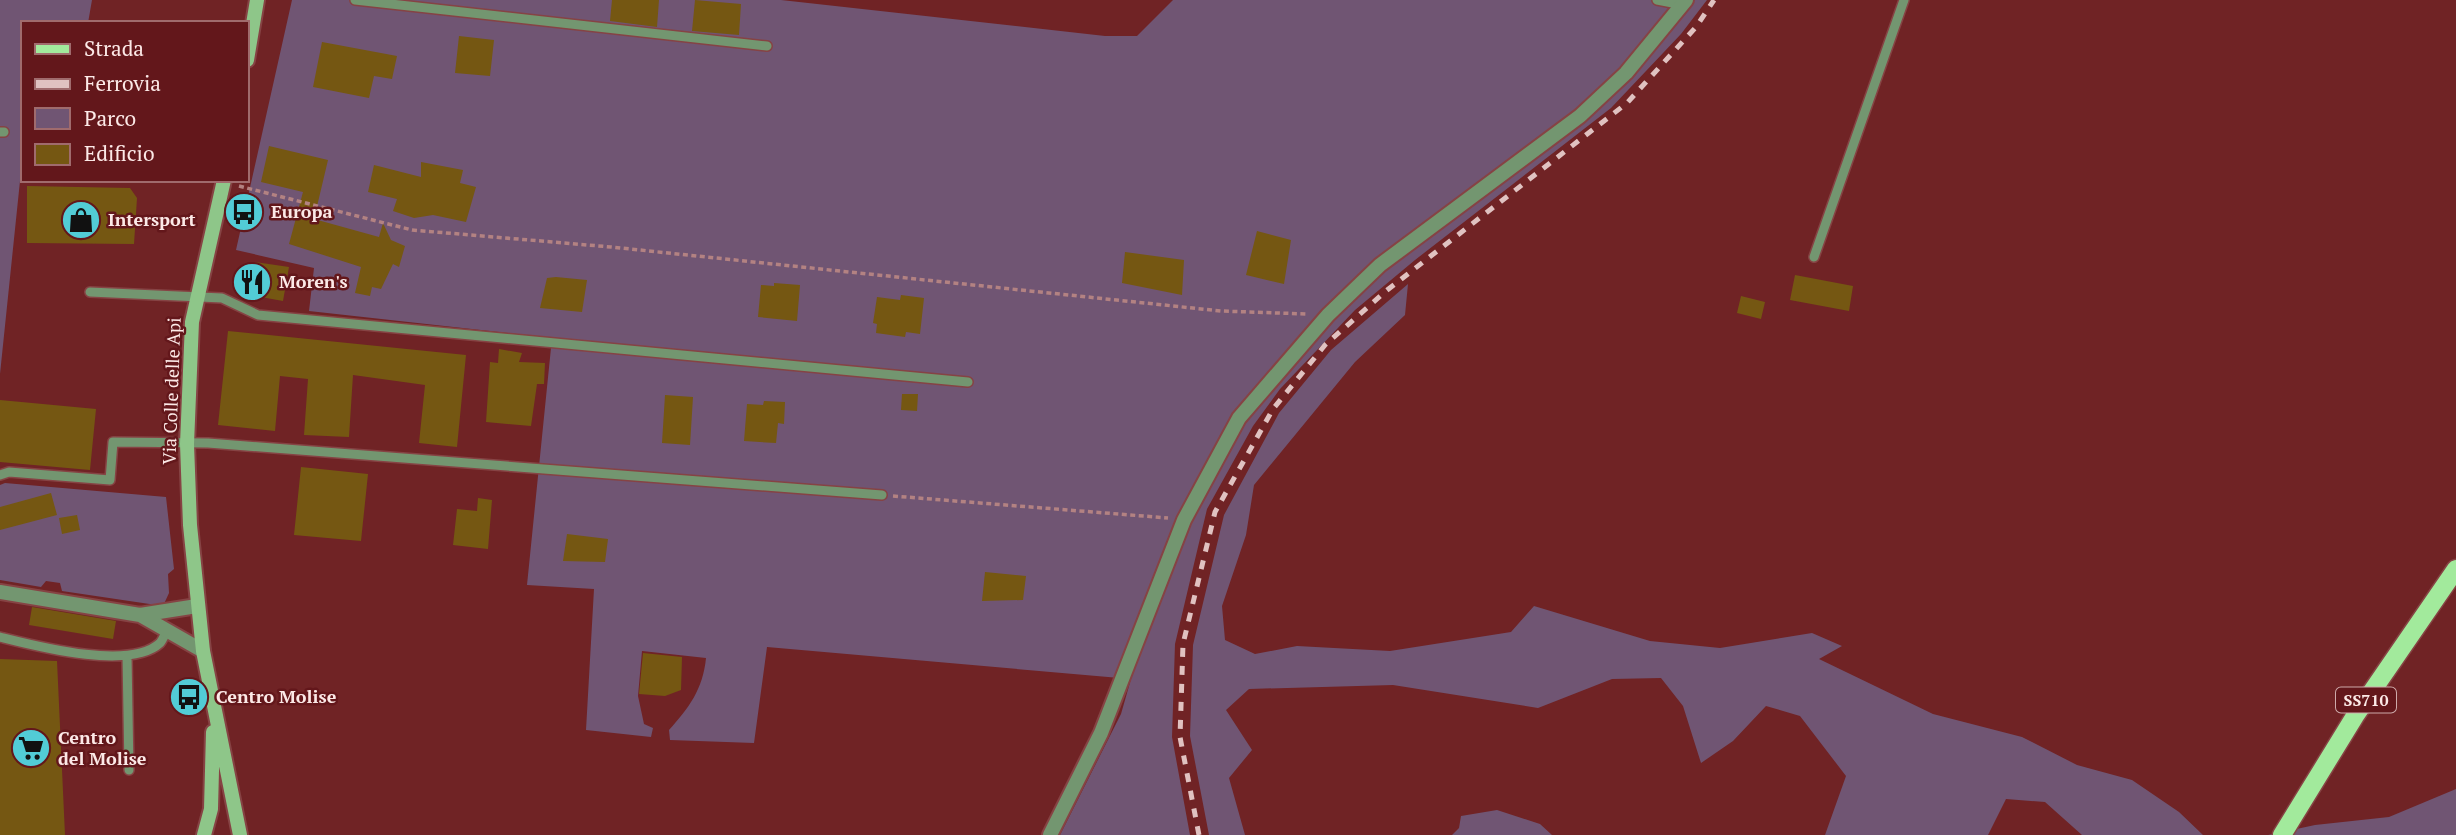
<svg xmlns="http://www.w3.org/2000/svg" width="2456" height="835" font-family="'PT Serif',serif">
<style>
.green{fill:#705573}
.building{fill:#755712}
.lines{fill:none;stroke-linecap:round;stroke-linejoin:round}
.lane-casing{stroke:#864344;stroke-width:12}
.street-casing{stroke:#864344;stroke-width:18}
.secondary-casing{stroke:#864344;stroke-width:18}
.primary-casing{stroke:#864344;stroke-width:21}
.path{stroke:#b38282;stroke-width:3.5;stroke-dasharray:5 3.5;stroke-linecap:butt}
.lane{stroke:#739670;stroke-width:9}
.street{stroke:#739670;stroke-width:14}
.secondary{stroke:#8ec689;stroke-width:14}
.primary{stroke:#a2ea9c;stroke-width:18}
.rail{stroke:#e0c2c1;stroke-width:5;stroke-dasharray:9 9;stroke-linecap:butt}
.labels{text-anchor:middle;stroke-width:5;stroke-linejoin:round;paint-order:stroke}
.shield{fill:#63171b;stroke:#ceaaaa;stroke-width:2}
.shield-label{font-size:16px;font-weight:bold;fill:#fce9e7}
.poi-label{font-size:18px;font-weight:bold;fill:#fce9e7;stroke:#63171b;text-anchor:start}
.street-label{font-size:18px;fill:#fce9e7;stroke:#63171b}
</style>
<rect width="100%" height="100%" fill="#702325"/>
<path class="green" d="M0,0H92L88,23H23V180H66L20,181L0,374Z
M292,0H781L1105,36H1137L1173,0H1707L1681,34L1611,108L1415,260L1355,310L1280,389L1253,426L1207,509L1175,644L1172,737L1190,835H1060L1121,714L1131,679L767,647L754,743L670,740L669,730C689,708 703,689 706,658L642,651L638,696L644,724L653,728L651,737L586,730L594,589L527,585L552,338L309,311L314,268L236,250Z
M1408,284L1405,315L1355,362L1254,485L1246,535L1222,606L1225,640L1255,654L1297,646L1390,651L1511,632L1534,606L1650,641L1720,648L1812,633L1842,646L1819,659L1933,714L2022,737L2077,765L2132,780L2179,812L2203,835H2082L2045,802L2006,799L1988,835H1825L1846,776L1800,716L1766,706L1733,741L1701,763L1683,706L1661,678L1612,679L1538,708L1393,685L1249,689L1226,710L1252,750L1229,778L1245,835H1209L1190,736L1193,645L1224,515L1279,413L1331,350Z
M5,483L166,497L174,569L168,574L169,593L163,606L62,591L60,583L46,581L41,587L0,580V485Z
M2456,789V835H2268L2315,825L2389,817Z
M1497,810L1540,824L1552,835H1452L1459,828L1461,816Z"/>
<path class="building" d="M612,0H659L657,27L610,21Z
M695,0L741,4L739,35L692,31Z
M459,36L494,40L490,76L455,73Z
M322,42L397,56L392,79L374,76L369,98L313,87Z
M269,146L328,160L314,219L379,237L383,223L391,240L405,246L399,267L393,264L381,289L372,287L370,296L355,293L361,267L289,244L303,192L261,182Z
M421,162L463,170L460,183L476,187L466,222L433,215L414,218L393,211L397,199L368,192L374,165L421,177Z
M27,186L130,188L137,198L134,244L27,243Z
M1257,231L1291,240L1284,284L1246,275Z
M1125,252L1184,260L1182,295L1122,283Z
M255,262L289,267L283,301L250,295Z
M1795,275L1853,286L1849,311L1790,300Z
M556,277L587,280L582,312L540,308L547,278Z
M774,283L800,285L797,321L758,317L761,285L774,286Z
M901,295L924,298L920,334L906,332L905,337L876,333L877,324L873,323L877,297L900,300Z
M1741,296L1765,302L1761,319L1737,313Z
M228,331L466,355L457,447L419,443L425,385L353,375L349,437L304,435L308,379L280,376L275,431L218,425Z
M499,349L522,353L519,362L545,363L544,384H537L531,426L486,422L490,362L498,363Z
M902,394H918L917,411L901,410Z
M665,395L693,397L690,445L662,443Z
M0,400L96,409L90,470L0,462Z
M764,401L785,402L784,424L778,423L776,443L744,441L747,404L763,405Z
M301,467L368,474L361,541L294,535Z
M51,493L57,515L0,530V507Z
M478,498L492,500L488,549L453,545L457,509L477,511Z
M77,515L80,530L62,534L59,518Z
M567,534L608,539L605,562L563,561Z
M985,572L1026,576L1023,600L982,601Z
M32,607L116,621L113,639L29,625Z
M643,653L682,657L681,690L665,696L639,694Z
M0,659L57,661L65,835H0Z"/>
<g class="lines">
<g class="lane-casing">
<path id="lane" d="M355,0L767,46
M1657,0L1683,5
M0,132H4
M1814,257L1904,0
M90,292L222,298L258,315L968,382
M0,475L9,472L110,480L113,442L208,443L882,495
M0,637C36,646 130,671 160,643C163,640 165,633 168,629
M127,656L129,770"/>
</g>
<g class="street-casing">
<path id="street" d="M0,592L140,615L203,651
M140,615L197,606
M1050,835L1101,733L1184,520L1239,418L1328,315L1380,265L1580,116L1626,73L1686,0"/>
</g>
<g class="secondary-casing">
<path id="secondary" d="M247,60L257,0
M224,180L192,322L187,444L190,525L203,651L240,835
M204,835L211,809L213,732"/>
</g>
<g class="primary-casing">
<path id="primary" d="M2282,835L2355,716L2456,569"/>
</g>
<path class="path" d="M239,186L412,230L611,247L1221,311L1307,314
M893,496L1168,518"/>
<use href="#lane" class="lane"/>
<use href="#street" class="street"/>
<use href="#secondary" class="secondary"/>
<use href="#primary" class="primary"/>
<path class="rail" d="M1199,835L1180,737L1183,644L1215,512L1273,409L1325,345L1386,291L1627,103L1696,27L1714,0"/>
</g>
<defs>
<g id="bus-disc" transform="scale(2.0125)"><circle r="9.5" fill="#52ccd6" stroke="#63171b"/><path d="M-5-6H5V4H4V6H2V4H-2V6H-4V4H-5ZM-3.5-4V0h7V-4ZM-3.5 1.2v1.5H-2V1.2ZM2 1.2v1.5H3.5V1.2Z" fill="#111"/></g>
<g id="shop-disc" transform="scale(2.0125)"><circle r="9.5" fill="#52ccd6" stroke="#63171b"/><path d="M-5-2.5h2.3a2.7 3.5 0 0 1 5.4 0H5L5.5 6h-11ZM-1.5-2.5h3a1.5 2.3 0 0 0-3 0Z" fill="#111"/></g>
<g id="restaurant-disc" transform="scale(2.0125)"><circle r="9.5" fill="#52ccd6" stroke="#63171b"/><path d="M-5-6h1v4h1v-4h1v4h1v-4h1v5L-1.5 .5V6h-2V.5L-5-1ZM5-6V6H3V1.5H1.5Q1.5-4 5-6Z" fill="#111"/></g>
<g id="supermarket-disc" transform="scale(2.0125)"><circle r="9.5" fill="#52ccd6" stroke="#63171b"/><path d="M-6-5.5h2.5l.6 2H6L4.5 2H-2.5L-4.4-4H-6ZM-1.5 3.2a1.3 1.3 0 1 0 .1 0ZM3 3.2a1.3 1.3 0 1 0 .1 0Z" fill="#111"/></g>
</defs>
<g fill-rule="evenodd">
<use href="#bus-disc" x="244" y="212"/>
<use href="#shop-disc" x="81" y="220"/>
<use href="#restaurant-disc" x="252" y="282"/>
<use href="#bus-disc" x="189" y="697"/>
<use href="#supermarket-disc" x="31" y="748"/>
</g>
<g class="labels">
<rect class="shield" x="2336" y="687.5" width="60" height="25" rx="5"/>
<g class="shield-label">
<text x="2366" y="706">SS710</text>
</g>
<g class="poi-label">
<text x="271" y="218">Europa</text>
<text x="108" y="226">Intersport</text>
<text x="279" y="288">Moren's</text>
<text x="216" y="703">Centro Molise</text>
<text x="58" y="744">Centro<tspan x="58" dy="21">del Molise</tspan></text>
</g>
<g class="street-label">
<text transform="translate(172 391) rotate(-88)" y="6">Via Colle delle Api</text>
</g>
</g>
<rect x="21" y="21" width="228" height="161" fill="#63171b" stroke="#a06b6d" stroke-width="2"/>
<rect x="35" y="44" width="35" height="10" fill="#a2ea9c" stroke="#a06b6d" stroke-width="2"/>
<text x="84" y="56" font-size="21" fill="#fce9e7">Strada</text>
<rect x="35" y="79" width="35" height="10" fill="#e0c2c1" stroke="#a06b6d" stroke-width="2"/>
<text x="84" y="91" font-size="21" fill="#fce9e7">Ferrovia</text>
<rect x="35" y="108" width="35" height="21" fill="#705573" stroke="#a06b6d" stroke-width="2"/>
<text x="84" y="126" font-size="21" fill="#fce9e7">Parco</text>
<rect x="35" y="144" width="35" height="21" fill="#755712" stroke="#a06b6d" stroke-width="2"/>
<text x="84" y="161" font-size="21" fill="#fce9e7">Edificio</text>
</svg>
